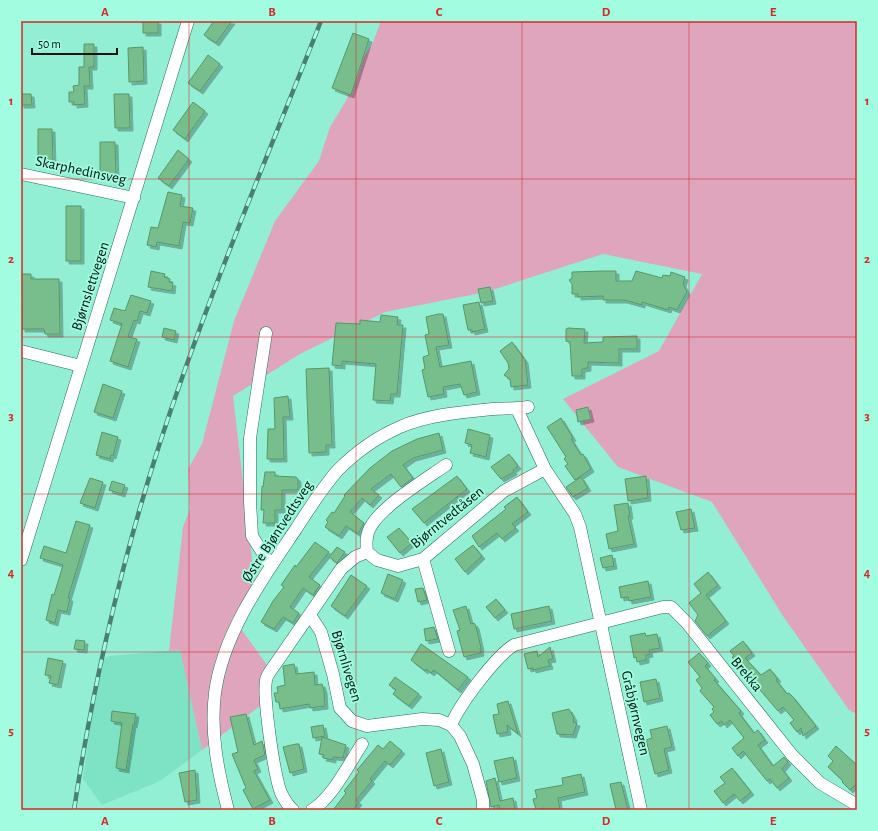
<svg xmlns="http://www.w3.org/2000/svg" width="878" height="831" font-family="'Alegreya Sans',sans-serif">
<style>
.built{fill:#7de3c4}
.green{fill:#dea5bc}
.building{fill:#78bd8c;stroke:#569769;filter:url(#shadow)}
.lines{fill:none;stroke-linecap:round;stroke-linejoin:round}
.street-casing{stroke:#266d5b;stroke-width:13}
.street{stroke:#fff;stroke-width:12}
.rail-casing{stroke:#49806f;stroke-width:4.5}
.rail{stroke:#a1fce0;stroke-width:3;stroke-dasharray:9;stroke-linecap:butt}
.grid{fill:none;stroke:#d62828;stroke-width:1;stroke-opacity:0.55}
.labels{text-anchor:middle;stroke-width:3.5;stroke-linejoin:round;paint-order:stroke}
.street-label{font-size:15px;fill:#00140d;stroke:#a1fce0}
.neatline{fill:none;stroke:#d62828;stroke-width:1.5}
.grid-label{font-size:13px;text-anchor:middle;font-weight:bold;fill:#d62828}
</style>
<defs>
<filter id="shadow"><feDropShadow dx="3" dy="3" stdDeviation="0" flood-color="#0004"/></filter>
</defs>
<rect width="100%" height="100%" fill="#93efd3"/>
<path class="built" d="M180,650L202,750L160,781L102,805L83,779L99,662L110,656Z"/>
<path class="green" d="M381,21H857V714L849,710L783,616L712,502L618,467L563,399L659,351L702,274L603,254L486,292L385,312L300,354L233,396L255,585L234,619L272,672L264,703L202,750L180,650L169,651L183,527L190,509L188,469L202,444L234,321L275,221L319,161L330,127L347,99L351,75L372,45Z"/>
<path class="building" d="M143,21H158V33H143Z
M214,21H232L216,43L204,35Z
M353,33L369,39L351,95L332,88Z
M84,44H94V67H89L90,86H84L85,104L74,105V102H69V92H74L73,86L79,85V67H84Z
M143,47L144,81L129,82L128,48Z
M208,55L220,64L200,91L188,83Z
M21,94H31L32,105H21Z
M114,94H129L130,128H115Z
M193,102L205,111L185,139L173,130Z
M38,129H52L53,163H38Z
M100,142H115L116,176H100Z
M178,150L189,159L169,186L158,178Z
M168,192L182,195L180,206L193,208L190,223L183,222L179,246L157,242L156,247L147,245L151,227L158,228Z
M66,206H81V261H66Z
M151,271L165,274L164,277L170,279L169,282L173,283L172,291L148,287Z
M602,271H616V281H632L636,271L662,278L663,275L670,276L671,272L685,277L683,284L687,292L677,310L669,307L668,310L642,302V305L624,300H603V296L578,297V294H572V284L569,280L572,278V272Z
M21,274H31V279H59L60,334H45L44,329H22Z
M490,287L493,301L481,303L478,289Z
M131,295L151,301L147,313L140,311L137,321L134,320L128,337L137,339L128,367L110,361L122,324L110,320L114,308L125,311Z
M479,302L485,329L472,332V330H468L463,305Z
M438,314H443L449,345L436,347L440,367L471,361L477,392L464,395L460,384L443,387L444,394L428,397L422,370L425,369L423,357L429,355L425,335L429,334L426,317Z
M381,315L398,317L397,325H403L397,394H391L390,401L373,400L376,364L342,361V366L332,365L336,323L360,324V320L380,322Z
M164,328L176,331L174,340L162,337Z
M568,328L585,329L584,343L603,342V337L637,336V349H619V363L588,362V368L582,369V376H572L570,342L566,341V329Z
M512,342L525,360L528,385L511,387L510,379L504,375L509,369L508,363L500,351Z
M329,368L332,445H326V452L309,453L306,369Z
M103,384L122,391L113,418L94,412Z
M288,396L290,417H283L284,459H267L268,429H275L274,398Z
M588,407L591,419L578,422L576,410Z
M561,418L573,438L571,439L581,455L583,454L591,469L575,480L565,466L568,464L564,459L566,457L547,427Z
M468,429L490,435L486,457L470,453L472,445L465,443Z
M102,432L118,437L113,456L111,455L110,459L96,455Z
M439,433L443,450L413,458L403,465L413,478L401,487L391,474L371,489L379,495L370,505L362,498L350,512L364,523L358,534L346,526L339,536L325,527L328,522L326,520L332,512L334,513L345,496L344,495L370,468L392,451L417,439Z
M509,454L518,466L513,470L514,472L501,479L491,467Z
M265,472H275V476L296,477L298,479V490H282V510H275V523H263L264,510H261L262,486L263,487Z
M457,476L467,489L424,523L412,509Z
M646,476L648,498L628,501L625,479Z
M581,477L588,488L573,497L566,487Z
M90,478L103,482L95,508L80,503Z
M112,481L125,485L122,494L109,490Z
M517,497L528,512L512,524L516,528L502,539L497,533L479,547L472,536L506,509L504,507Z
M628,503L630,516H628L634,544L609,549L606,534L618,531L614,505Z
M691,509L695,528L681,530L676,512Z
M76,521L90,525L68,598H70L67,612L58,610L55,623L46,620L52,594L54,595L63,565L40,558L44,546L66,553Z
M399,528L412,543L400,553L387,537Z
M315,542L329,552L309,577L320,585L313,595L303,588L290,607L299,613L293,623L283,617L274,629L261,622L273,601L284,587L281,585L295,565L296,567Z
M473,545L482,556L465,572L455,559Z
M337,547L345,552L337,563L329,557Z
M612,555L614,566L603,568L600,558Z
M708,572L718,585L706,595L726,621L707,636L695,621L698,615L689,603L701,593L694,584Z
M388,574L403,580L395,599L381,593Z
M351,575L367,586L345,616L331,606Z
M648,581L651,597L629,601L628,597L621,598L619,587Z
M423,588L427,600L418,602L415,589Z
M496,599L505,610L495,618L486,607Z
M466,606L471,624L474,623L476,626L481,648H480L481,653L464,657L457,631L460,630L453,610Z
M549,606L552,621L514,629L511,614Z
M434,627L438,639L426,641L424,629Z
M645,633L646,636L657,634L660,648L649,650L650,654L646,655V660L637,662L636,657L634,658L630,636Z
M76,640L85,641L84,650L74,649Z
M743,641L752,653L745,658L761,675L770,669L778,679L776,680L787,694L789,693L793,697L816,726L803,736L801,728L797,732L790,723L794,720L783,707L778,711L732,657L734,656L730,651Z
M421,644L468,677L458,690L434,670L431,673L426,669L425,671L411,660Z
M550,647L553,659L548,660L550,666L533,670V668L528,669L524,654L537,651L538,657Z
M699,653L708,663L705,666L716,679L714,680L741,711L739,713L754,733L758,730L765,740L758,745L773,766L784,757L788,762L782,769L789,778L777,788L770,779L767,781L743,751L738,756L732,748L744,738L730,720L724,725L722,721L717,724L710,715L714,712L712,709L714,707L700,691L702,688L696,680L700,677L688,662Z
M48,658L63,661L58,685L49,683L51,676L45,675Z
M294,664L296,674L314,672L315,685L322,684L324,690L325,706L310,708L309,704L280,709L279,702H276L274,693H278L277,687L285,685L283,666Z
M395,677L419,694L409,706L393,694L396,690L389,685Z
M656,679L660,698L644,702L640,682Z
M508,701L518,734L507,725L508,732L497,734L493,715L499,714L497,704Z
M569,709L574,718L573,722L577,723L573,735L557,734L552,713Z
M112,711L136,714L134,725L133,724L126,770L116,768L122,723L111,721Z
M246,714L254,745L262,741L263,745L265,755L254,760L258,769L254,771L270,800L253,809L243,790L246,788L232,754L238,752L230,717Z
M323,725L325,736L313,738L311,727Z
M667,726L672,747L664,749L669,770L655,774L646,740L652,738L650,730Z
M322,737L346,745L343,758L333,757V760L323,758L324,755L319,754Z
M390,741L402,751L390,765L385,761L370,779L372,781L356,800L359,802L353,810H333L346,793L344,791L359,772L357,770L378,745L383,749Z
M296,744H299L304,769L290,773L283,747Z
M836,746L857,765V783L850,790L842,782L843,781L828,767L833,761L828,756Z
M441,749L449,782L434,786L426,753Z
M513,757L517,778L499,782L494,761Z
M732,768L751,792L740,801L734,794L723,803L714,791L725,783L720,777Z
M195,770L197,800L185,802L179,773Z
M581,774L585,792L558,798L560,810H545L544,808L536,810L533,799L537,798L535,790L563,785L562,778Z
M495,778L500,801L513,798L515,810H500L499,805L491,807L486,781Z
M621,782L628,810H616L610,784Z"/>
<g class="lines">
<g class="street-casing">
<path id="street" d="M21,174L134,198
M266,333L250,438V502L252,536L271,566
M21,351L81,366
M517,409L545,469L575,514L580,527L641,810
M446,465C426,479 380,507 370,528C366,535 366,543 367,552L377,560L398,566L423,559L504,491L545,469
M423,559L449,651
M21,560L188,21
M310,615L321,632L333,674L340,708L352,721L367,726L422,719L439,720L451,725L460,736L473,764L483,800V810
M451,725C460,704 495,657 514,645L663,607H671L687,623L792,755L820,783L857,805
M228,810C218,772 210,733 215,693C223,633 263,578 296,529C309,509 322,488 338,470C356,452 377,437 400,427C427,415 462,412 492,409C504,408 516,409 528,407
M293,810C288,806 284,799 281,793C274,775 263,698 266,680C267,675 271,670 274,666L341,569L355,557L367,552
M312,810C332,798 349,764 362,744"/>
</g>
<use href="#street" class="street"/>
<g class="rail-casing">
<path id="rail" d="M74,810C96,664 132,518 182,378C224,258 274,140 321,21"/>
</g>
<use href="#rail" class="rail"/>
</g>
<path class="grid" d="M189,21V810M356,21V810M522,21V810M689,21V810M21,179H857M21,337H857M21,494H857M21,652H857"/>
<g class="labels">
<g class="street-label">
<text transform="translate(81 170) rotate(12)" y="5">Skarphedinsveg</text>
<text transform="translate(90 286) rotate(-72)" y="5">Bjørnslettvegen</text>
<text transform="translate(447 517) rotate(-39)" y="5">Bjørntvedtåsen</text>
<text transform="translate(277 531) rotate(-57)" y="5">Østre Bjøntvedtsveg</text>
<text transform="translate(347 666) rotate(73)" y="5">Bjørnlivegen</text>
<text transform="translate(747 674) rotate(50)" y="5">Brekka</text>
<text transform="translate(636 713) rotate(77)" y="5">Gråbjørnvegen</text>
</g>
</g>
<rect width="878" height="831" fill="none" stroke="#a1fce0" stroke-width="44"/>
<path d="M32 48v6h85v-6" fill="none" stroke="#00140d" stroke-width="2"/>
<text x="38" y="48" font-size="12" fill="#00140d" stroke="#a1fce0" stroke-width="3" paint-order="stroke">50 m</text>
<rect x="22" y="22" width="834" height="787" class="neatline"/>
<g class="grid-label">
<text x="105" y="16">A</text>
<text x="272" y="16">B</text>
<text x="439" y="16">C</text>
<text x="606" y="16">D</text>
<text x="773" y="16">E</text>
<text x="11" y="105">1</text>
<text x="867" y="105">1</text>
<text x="11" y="263">2</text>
<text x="867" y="263">2</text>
<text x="11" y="420">3</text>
<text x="867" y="420">3</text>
<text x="11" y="577">4</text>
<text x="867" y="577">4</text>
<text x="11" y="735">5</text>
<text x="867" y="735">5</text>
<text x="105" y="825">A</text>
<text x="272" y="825">B</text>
<text x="439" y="825">C</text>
<text x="606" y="825">D</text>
<text x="773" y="825">E</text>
</g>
</svg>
